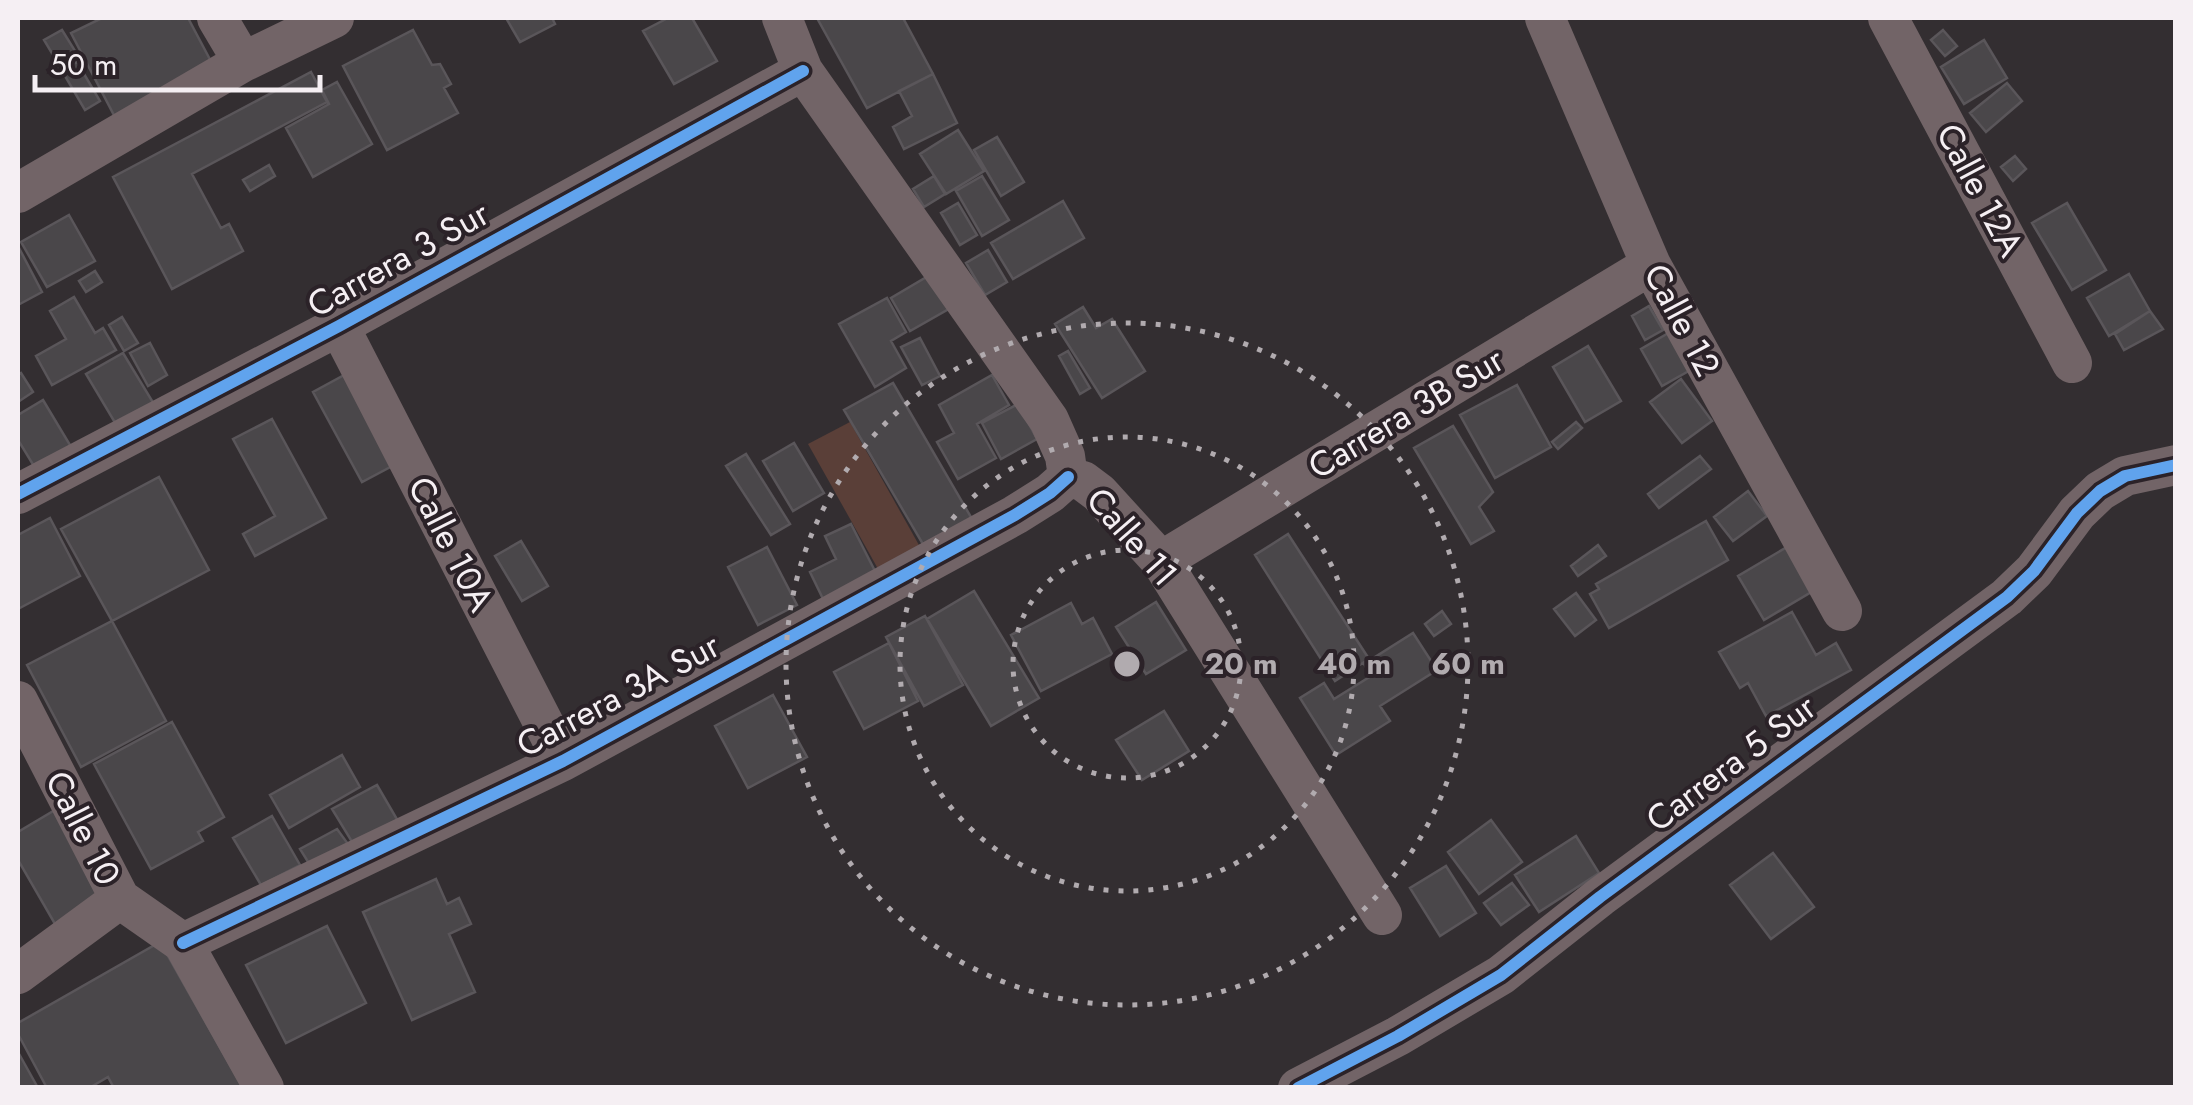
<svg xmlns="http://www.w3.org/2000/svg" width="2193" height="1105" font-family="Jost,sans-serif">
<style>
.green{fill:#5a3f38}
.building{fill:#4a474a;stroke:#5a565a;stroke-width:2.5}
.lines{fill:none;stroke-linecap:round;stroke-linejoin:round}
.street{stroke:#726467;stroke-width:40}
.cycleway-casing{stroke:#2b2228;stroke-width:19}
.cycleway{stroke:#60a3ed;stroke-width:12}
.ring{fill:none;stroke:#b1abaf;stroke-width:5;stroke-dasharray:5 10}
.labels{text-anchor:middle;stroke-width:8;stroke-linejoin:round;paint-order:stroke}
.street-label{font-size:35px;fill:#f5eff3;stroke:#2b2228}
.centre{fill:#b1abaf;stroke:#2b2228;stroke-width:5}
.ring-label{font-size:30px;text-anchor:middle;font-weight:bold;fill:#b1abaf;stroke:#2b2228;stroke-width:8;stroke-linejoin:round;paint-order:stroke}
</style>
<rect width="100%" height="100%" fill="#332e31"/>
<path class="green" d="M850,422L924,554L882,576L808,444Z"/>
<path class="building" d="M102,18H188L215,69L116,119L71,33Z
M506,18H552L555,24L520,42Z
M668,18H692L717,61L674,84L643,31Z
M817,18H903L933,74L867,108Z
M62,30L77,54L59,65L44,40Z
M413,30L432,65L440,64L451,84L444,88L458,113L387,150L343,66Z
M1943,30L1957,46L1945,56L1931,40Z
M1984,40L2007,78L1964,104L1941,67Z
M77,62L100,101L85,110L62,71Z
M311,72L327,102L192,174L221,228L229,224L243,251L172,289L113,177Z
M933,74L957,123L904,149L893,127L912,116L899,91Z
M337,82L372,144L313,177L286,128L329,104L322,90Z
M2007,83L2022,101L1986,132L1970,113Z
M958,130L984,171L946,194L920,154Z
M997,137L1024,182L1001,196L974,150Z
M2015,156L2026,169L2013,181L2001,167Z
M269,165L275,176L250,191L243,180Z
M934,176L945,194L924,207L913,189Z
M982,176L1009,220L982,236L956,191Z
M1063,201L1084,238L1013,279L991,243Z
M958,203L977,235L960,245L941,213Z
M2067,203L2106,270L2072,290L2032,223Z
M69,215L95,261L47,287L21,242Z
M18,246L42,292L18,305Z
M988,250L1007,282L985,295L966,263Z
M95,271L102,282L86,292L79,281Z
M935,272L954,306L910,331L891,298Z
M2129,274L2150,311L2109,336L2087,298Z
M74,297L95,333L103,328L116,350L52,385L36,356L66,339L50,311Z
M887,298L906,332L891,341L906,368L875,387L839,324Z
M1649,306L1663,330L1645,340L1632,316Z
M1083,307L1096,328L1112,319L1145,371L1102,398L1055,324Z
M2150,311L2163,329L2124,350L2115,334Z
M122,317L138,343L124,351L109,325Z
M1672,331L1694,368L1662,386L1641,349Z
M920,338L940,376L922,385L901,347Z
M150,343L167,375L148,386L130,353Z
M1588,346L1621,401L1585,422L1553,367Z
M1068,351L1090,388L1080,394L1059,356Z
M123,353L157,409L120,431L86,374Z
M21,373L33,392L18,402V375Z
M348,373L396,464L362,482L313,392Z
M992,375L1009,405L977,424L996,458L958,479L937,442L954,433L939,405Z
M1681,379L1712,421L1682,443L1650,402Z
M893,383L975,524L927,551L844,410Z
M1517,385L1551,447L1495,478L1460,415Z
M43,400L76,455L40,476L18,440V415Z
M1018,404L1037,439L1001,459L982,423Z
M272,419L326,518L255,556L243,534L275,516L233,439Z
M1576,422L1582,428L1558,449L1552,442Z
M1453,426L1493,492L1479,507L1494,531L1471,544L1414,448Z
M794,443L824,493L793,511L763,461Z
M746,454L790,524L771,535L726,466Z
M1700,456L1711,469L1659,508L1648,494Z
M159,477L209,570L112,621L61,529Z
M1748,491L1767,516L1733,541L1714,517Z
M50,518L80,576L18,609V535Z
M1706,521L1728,560L1609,628L1590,594L1599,589L1596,584Z
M851,524L878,577L825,603L810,572L836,559L825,536Z
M1288,534L1369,659L1335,681L1255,555Z
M521,541L548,586L522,601L495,556Z
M1598,545L1606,556L1578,576L1571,566Z
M767,547L797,605L758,625L728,567Z
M1787,547L1813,591L1764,620L1738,576Z
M974,591L1039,698L991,726L927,619Z
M1576,593L1596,620L1575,636L1554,609Z
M1156,602L1186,650L1146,674L1116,627Z
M1071,603L1082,624L1093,618L1112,654L1041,691L1011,635Z
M1442,611L1451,624L1434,636L1425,624Z
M1792,612L1816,655L1836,643L1851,670L1766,716L1748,683L1740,688L1719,652Z
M925,616L963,685L924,706L886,637Z
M112,621L166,721L81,767L27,665Z
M1413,633L1437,670L1380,706L1390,721L1336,755L1300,698L1324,683L1334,699L1371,676L1364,664Z
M889,643L918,701L864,729L834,672Z
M773,695L807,757L748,788L715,726Z
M1164,711L1189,751L1142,780L1116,740Z
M172,722L224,817L198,832L203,841L151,869L94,764Z
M342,755L360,787L289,828L270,795Z
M377,785L398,821L354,845L332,809Z
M55,810L105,894L55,924L18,860V832Z
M272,816L300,865L261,885L233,838Z
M1491,820L1522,862L1479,894L1448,852Z
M337,829L348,844L310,865L300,849Z
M1576,836L1599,873L1539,912L1515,875Z
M1773,853L1814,907L1771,939L1730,885Z
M1446,866L1476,913L1440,936L1410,888Z
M436,879L447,904L459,898L471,924L449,934L475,992L412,1020L363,912Z
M1512,883L1529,905L1501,925L1484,903Z
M327,926L366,1003L286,1043L246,965Z
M160,942L243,1088H114L108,1077L89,1088H47L18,1034V1023Z
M18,1052L38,1088H18Z"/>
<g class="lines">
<path class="street" d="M217,18L243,62
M782,18L803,71L1049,420L1065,456L1068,477
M1545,18L1651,265L1842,611
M1888,18L2072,363
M18,193L243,62L334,18
M339,326L563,761
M1068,477L1083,481L1099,493L1161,561L1382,915
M18,494L339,326L803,71
M1161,561L1651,265
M18,701L120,899L183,943L264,1088
M183,943L563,761L1015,515L1050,493L1068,477
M18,974L120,899
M1298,1088L1398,1036L1501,975L1600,897L2007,597L2034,571L2077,513L2100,491L2125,476L2176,465"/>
<g class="cycleway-casing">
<path id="cycleway" d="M18,494L339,326L803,71
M183,943L563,761L1015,515L1050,493L1068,477
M1298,1088L1398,1036L1501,975L1600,897L2007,597L2034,571L2077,513L2100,491L2125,476L2176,465"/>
</g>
<use href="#cycleway" class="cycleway"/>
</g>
<g class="ring">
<circle cx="1127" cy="664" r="114"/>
<circle cx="1127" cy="664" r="227"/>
<circle cx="1127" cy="664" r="341"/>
</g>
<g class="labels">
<g class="street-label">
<text transform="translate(1980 190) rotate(62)" y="12">Calle 12A</text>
<text transform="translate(398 259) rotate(-29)" y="12">Carrera 3 Sur</text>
<text transform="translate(1682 320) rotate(62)" y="12">Calle 12</text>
<text transform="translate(1406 413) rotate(-31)" y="12">Carrera 3B Sur</text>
<text transform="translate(1132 537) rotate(49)" y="12">Calle 11</text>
<text transform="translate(451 544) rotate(63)" y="12">Calle 10A</text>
<text transform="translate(618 695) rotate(-28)" y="12">Carrera 3A Sur</text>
<text transform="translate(1731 763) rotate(-37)" y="12">Carrera 5 Sur</text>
<text transform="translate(83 828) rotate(63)" y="12">Calle 10</text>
</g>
</g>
<circle cx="1127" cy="664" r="15" class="centre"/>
<g class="ring-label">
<text x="1241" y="674">20 m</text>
<text x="1354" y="674">40 m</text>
<text x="1468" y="674">60 m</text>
</g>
<rect width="2193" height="1105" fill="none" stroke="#f5eff3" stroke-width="40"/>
<path d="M35 75v15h285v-15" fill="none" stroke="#f5eff3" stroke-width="5"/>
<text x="50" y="75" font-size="30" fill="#f5eff3" stroke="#2b2228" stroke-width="8" paint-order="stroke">50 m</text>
</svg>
